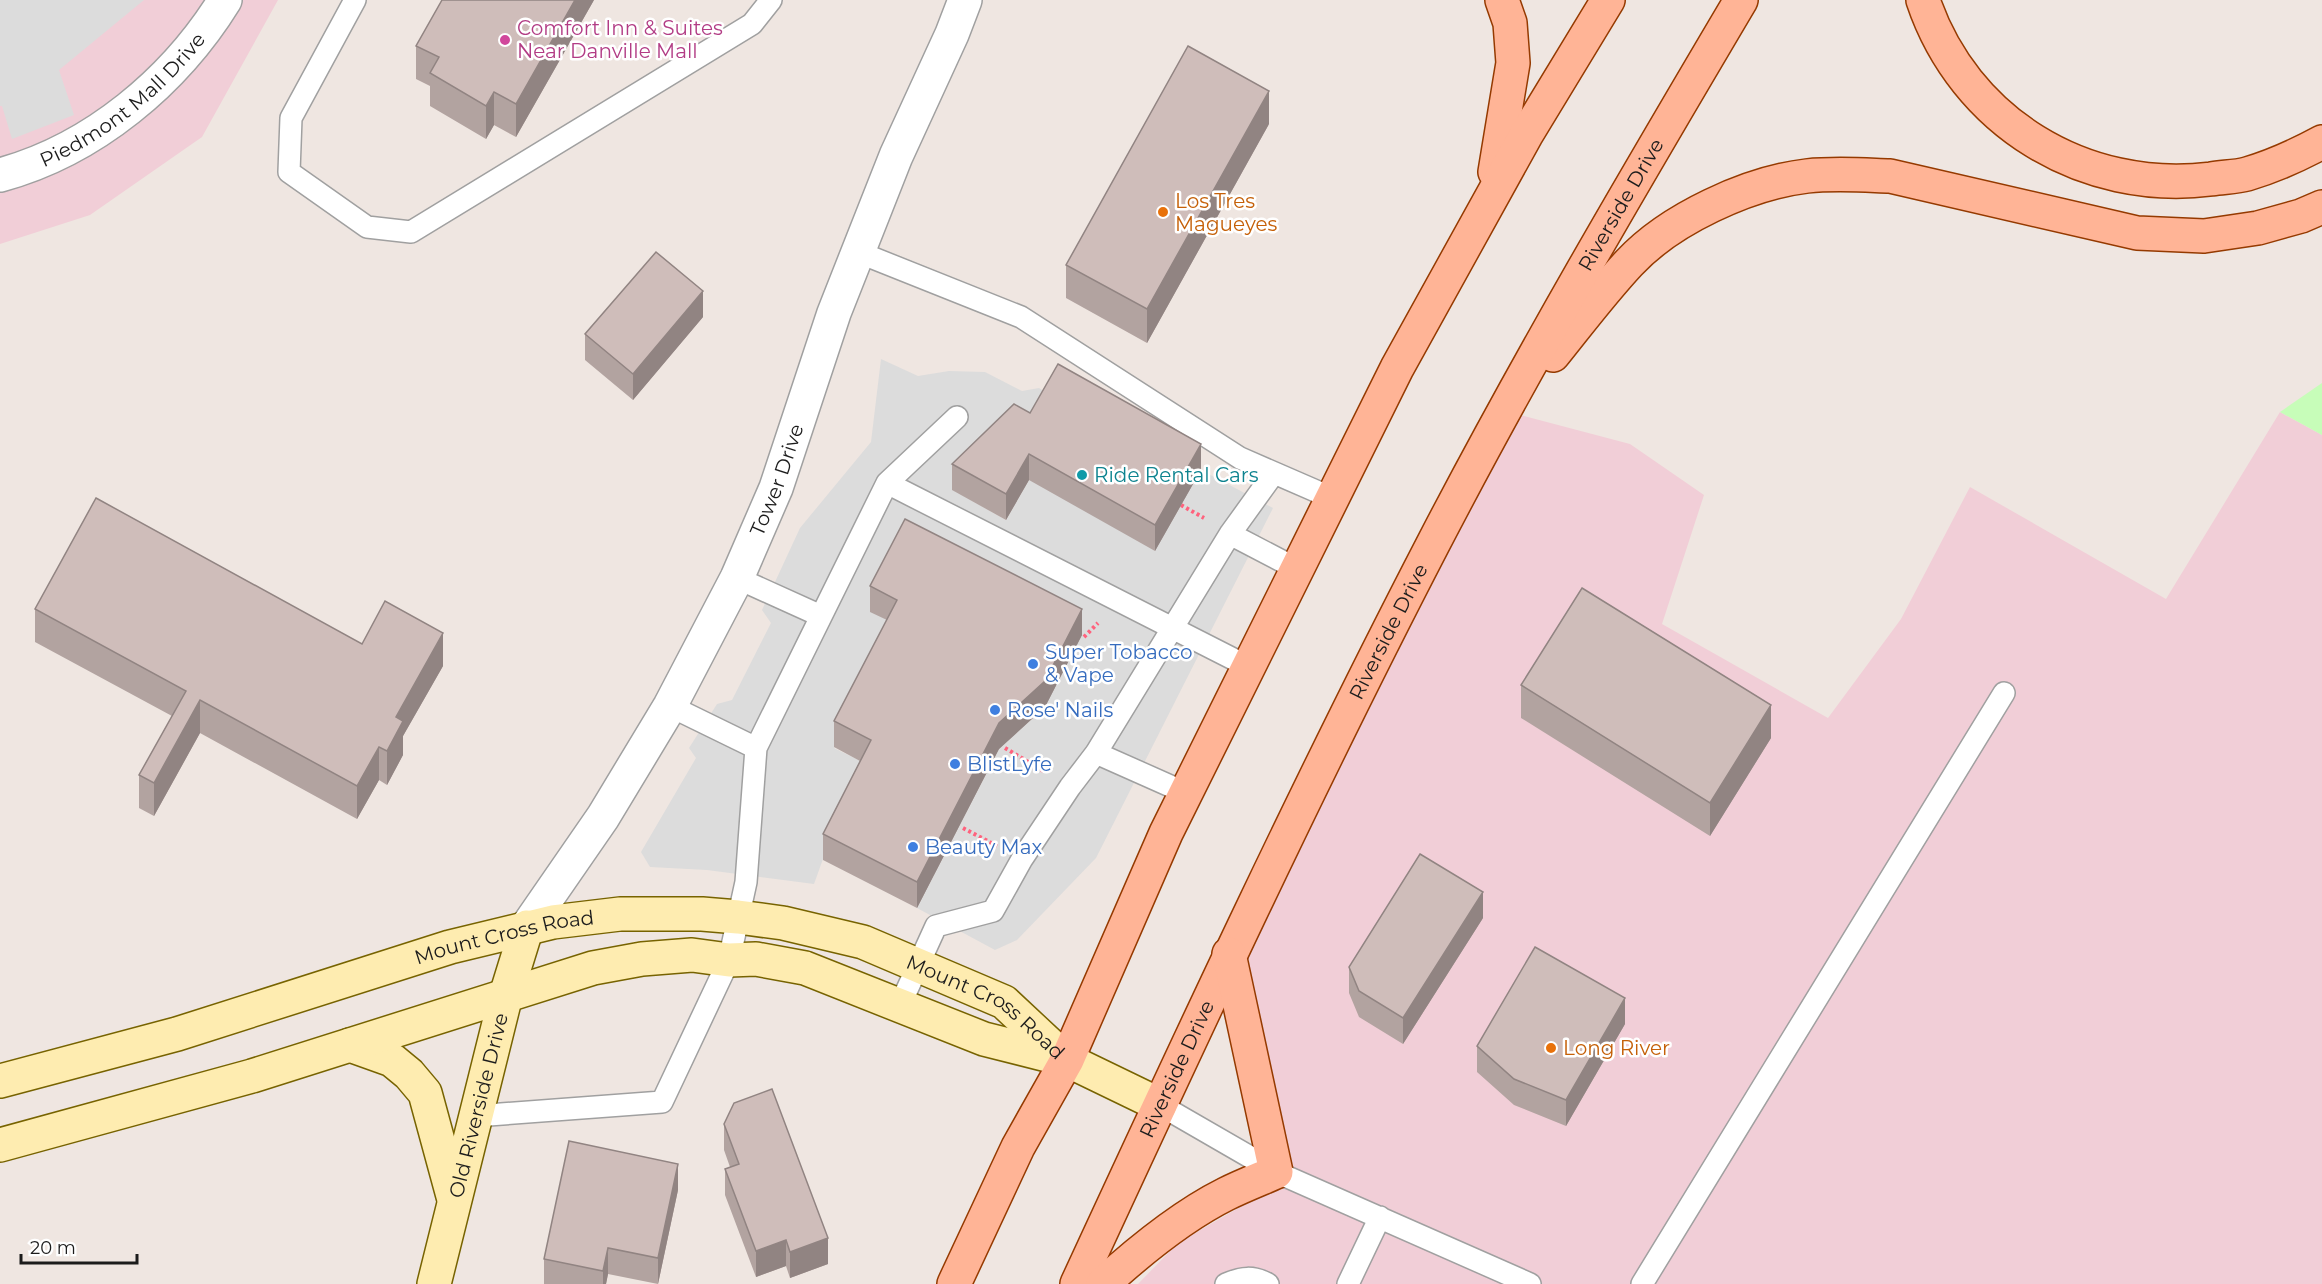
<svg xmlns="http://www.w3.org/2000/svg" width="2322" height="1284" font-family="Montserrat,sans-serif">
<style>
.commercial{fill:#f1ced7}
.park{fill:#c7fdb9}
.parking{fill:#dcdcdc}
.lines{fill:none;stroke-linecap:round;stroke-linejoin:round}
.lane-casing{stroke:#a0a0a0;stroke-width:24}
.street-casing{stroke:#a0a0a0;stroke-width:36}
.secondary-casing{stroke:#776300;stroke-width:36}
.primary-casing{stroke:#953a00;stroke-width:36}
.path{stroke:#ff627d;stroke-width:4;stroke-dasharray:3 3;stroke-linecap:butt}
.lane{stroke:#fff;stroke-width:21}
.street{stroke:#fff;stroke-width:33}
.secondary{stroke:#feecb0;stroke-width:33}
.primary{stroke:#ffb496;stroke-width:33}
.wall{fill:#b2a3a0}
.shaded-wall{fill:#918482}
.building{fill:#cfbdba;stroke:#918482;stroke-width:1.5}
.hotel-dot{fill:#d1479c;stroke:#fff;stroke-width:2}
.food-dot{fill:#e8710a;stroke:#fff;stroke-width:2}
.culture-dot{fill:#0f9aa8;stroke:#fff;stroke-width:2}
.shop-dot{fill:#3f7fe0;stroke:#fff;stroke-width:2}
.labels{text-anchor:middle;stroke-width:5;stroke-linejoin:round;paint-order:stroke}
.hotel-label{font-size:20px;fill:#b23c85;stroke:#fff;text-anchor:start}
.street-label{font-size:20px;fill:#1c1c1c;stroke:#fff}
.food-label{font-size:20px;fill:#c56008;stroke:#fff;text-anchor:start}
.culture-label{font-size:20px;fill:#0d838f;stroke:#fff;text-anchor:start}
.shop-label{font-size:20px;fill:#366cbe;stroke:#fff;text-anchor:start}
</style>
<rect width="100%" height="100%" fill="#efe6e1"/>
<path class="commercial" d="M0,0H278L202,137L90,215L0,244Z
M1505,411L1630,444L1704,495L1662,624L1828,718L1901,619L1970,487L2166,599L2280,412L2322,435V1284H1138L1178,1243L1247,1203L1263,1125L1229,954Z"/>
<path class="park" d="M2322,383V435L2280,412Z"/>
<path class="parking" d="M0,0H144L59,70L74,115L12,139L2,106H0Z
M881,359L918,376L949,371L985,372L1022,391L1039,388L1054,398L953,490L1006,520L1029,480L1201,470L1273,508L1096,858L1017,940L995,950L917,908L999,749L1045,707L897,626L834,748L871,766L823,859L814,884L707,870L650,867L641,852L696,758L689,748L717,704L732,700L771,623L762,610L800,528L871,442Z"/>
<g class="lines">
<g class="lane-casing">
<path id="lane" d="M355,0L291,118L289,172L367,227L411,232L752,24L771,0
M858,252L1021,317L1240,458L1332,498
M887,483L1249,667
M1230,534L1297,569
M737,578L821,616
M670,706L756,748
M1096,753L1186,793
M900,1005L936,926L993,911L1022,859L1070,787L1096,753L1230,534L1274,473
M1160,1105L1276,1172L1530,1284
M475,1116L662,1102L729,960L746,882L756,748L887,483L957,417
M1226,1284C1242,1277 1253,1276 1268,1284
M1348,1284L1380,1217
M1642,1284L2004,693"/>
</g>
<g class="street-casing">
<g id="street">
<path id="s1" d="M0,175C93,150 175,81 225,0"/>
<path id="s2" d="M527,927L603,817L670,706L737,578L776,488L834,313L896,156L952,34L965,0"/>
</g>
</g>
<g class="secondary-casing">
<g id="secondary">
<path d="M350,1045L392,1060L409,1074L425,1093L453,1196"/>
<path id="s3" d="M0,1081L177,1034L450,947L553,922L620,914H702L738,917L783,923L863,942L1004,1002L1065,1059"/>
<path d="M0,1145L252,1076L593,968L642,959L692,955L729,960L756,959L805,968L984,1039L1067,1060L1160,1105"/>
<path id="s4" d="M434,1284L506,995L527,927"/>
</g>
</g>
<g class="primary-casing">
<g id="primary">
<path d="M1923,0C1964,122 2084,195 2211,179C2223,177 2236,177 2247,174C2274,166 2298,155 2322,142"/>
<path d="M1495,172L1513,63L1510,23L1502,0"/>
<path d="M1553,355C1578,324 1602,292 1629,263C1670,219 1748,183 1807,176C1835,173 1862,175 1890,176L2137,233L2204,236L2258,228L2301,216L2322,207"/>
<path d="M954,1284L1018,1147L1067,1060L1166,833L1397,368L1526,135L1608,0"/>
<path id="s5" d="M1077,1284C1192,1035 1307,787 1433,544C1529,359 1635,179 1741,0"/>
<path d="M1103,1284C1137,1253 1184,1215 1226,1194C1242,1186 1260,1179 1276,1172L1229,954"/>
</g>
</g>
<path class="path" d="M1181,505L1204,518
M1084,637L1098,623
M1005,748L1045,772
M963,828L997,846"/>
<use href="#lane" class="lane"/>
<use href="#street" class="street"/>
<use href="#secondary" class="secondary"/>
<use href="#primary" class="primary"/>
</g>
<path class="wall" d="M594,0L516,137L494,125L486,139L430,106V86L416,79V46Z
M1269,124L1147,343L1066,298V265Z
M703,317L633,400L585,360V334Z
M1030,413L1201,470L1155,551L1029,480L1006,520L952,490V464Z
M870,586L1082,635L1045,707L999,749L917,908L823,860V834L860,761L834,747V721L887,620L870,612Z
M35,609L362,644L443,666L403,736V755L387,785L379,780L357,819L200,733L154,816L139,808V775L172,716L35,642Z
M1521,685L1771,738L1710,836L1521,718Z
M1483,918L1403,1044L1359,1017L1349,993V967Z
M1625,1024L1566,1126L1514,1105L1477,1072V1046Z
M724,1124L828,1264L790,1278L786,1266L756,1277L725,1195V1169L730,1167L724,1150Z
M678,1190L658,1284L608,1274L606,1284H544V1259Z"/>
<path class="shaded-wall" d="M575,0H594L516,137V104Z
M1269,91V124L1147,343V309Z
M494,92V125L486,139V106Z
M703,291V317L633,400V374Z
M1201,444V470L1155,551V525Z
M1029,454V480L1006,520V494Z
M1082,609V635L1045,707L999,749L917,908V882L999,723Z
M443,633V666L403,736V755L387,785V751L396,717Z
M200,700V733L154,816V783Z
M1771,705V738L1710,836V803Z
M379,747V780L357,819V786Z
M1483,892V918L1403,1044V1018Z
M1625,998V1024L1566,1126V1100Z
M678,1164V1190L658,1284V1258Z
M828,1238V1264L790,1278V1252Z
M786,1240V1266L756,1277V1251Z
M608,1248V1274L606,1284H603V1271Z"/>
<path class="building" d="M442,0H575L516,104L494,92L486,106L430,73L439,57L416,46Z
M1188,46L1269,91L1147,309L1066,265Z
M656,252L703,291L633,374L585,334Z
M1058,364L1201,444L1155,525L1029,454L1006,494L952,464L1014,404L1030,413Z
M96,498L362,644L385,601L443,633L396,717L403,721L387,751L379,747L357,786L200,700L154,783L139,775L186,691L35,609Z
M905,519L1082,609L1045,681L999,723L917,882L823,834L871,740L834,721L897,600L870,586Z
M1582,588L1771,705L1710,803L1521,685Z
M1420,854L1483,892L1403,1018L1359,991L1349,967Z
M1535,947L1625,998L1566,1100L1514,1079L1477,1046Z
M772,1089L828,1238L790,1252L786,1240L756,1251L725,1169L739,1164L724,1124L734,1103Z
M569,1141L678,1164L658,1258L608,1248L603,1271L544,1259Z"/>
<circle class="hotel-dot" cx="505" cy="40" r="6"/>
<g class="food-dot">
<circle cx="1163" cy="212" r="6"/>
<circle cx="1551" cy="1048" r="6"/>
</g>
<circle class="culture-dot" cx="1082" cy="475" r="6"/>
<g class="shop-dot">
<circle cx="1033" cy="664" r="6"/>
<circle cx="995" cy="710" r="6"/>
<circle cx="955" cy="764" r="6"/>
<circle cx="913" cy="847" r="6"/>
</g>
<g class="labels">
<g class="hotel-label">
<text x="517" y="35">Comfort Inn &amp; Suites<tspan x="517" dy="23">Near Danville Mall</tspan></text>
</g>
<g class="street-label">
<text dy="7" stroke="none"><textPath href="#s1" startOffset="146">Piedmont Mall Drive</textPath></text>
<text dy="7" stroke="none"><textPath href="#s5" startOffset="1209">Riverside Drive</textPath></text>
<text dy="7" stroke="none"><textPath href="#s2" startOffset="514">Tower Drive</textPath></text>
<text dy="7" stroke="none"><textPath href="#s5" startOffset="723">Riverside Drive</textPath></text>
<text dy="7" stroke="none"><textPath href="#s3" startOffset="525">Mount Cross Road</textPath></text>
<text dy="7" stroke="none"><textPath href="#s3" startOffset="1029">Mount Cross Road</textPath></text>
<text dy="7" stroke="none"><textPath href="#s5" startOffset="237">Riverside Drive</textPath></text>
<text dy="7" stroke="none"><textPath href="#s4" startOffset="184">Old Riverside Drive</textPath></text>
</g>
<g class="food-label">
<text x="1175" y="208">Los Tres<tspan x="1175" dy="23">Magueyes</tspan></text>
<text x="1563" y="1055">Long River</text>
</g>
<g class="culture-label">
<text x="1094" y="482">Ride Rental Cars</text>
</g>
<g class="shop-label">
<text x="1045" y="659">Super Tobacco<tspan x="1045" dy="23">&amp; Vape</tspan></text>
<text x="1007" y="717">Rose' Nails</text>
<text x="967" y="771">BlistLyfe</text>
<text x="925" y="854">Beauty Max</text>
</g>
</g>
<path d="M21 1254v9h116v-9" fill="none" stroke="#1c1c1c" stroke-width="3"/>
<text x="30" y="1254" font-size="18" fill="#1c1c1c" stroke="#ffffff" stroke-width="4.5" paint-order="stroke">20 m</text>
</svg>
